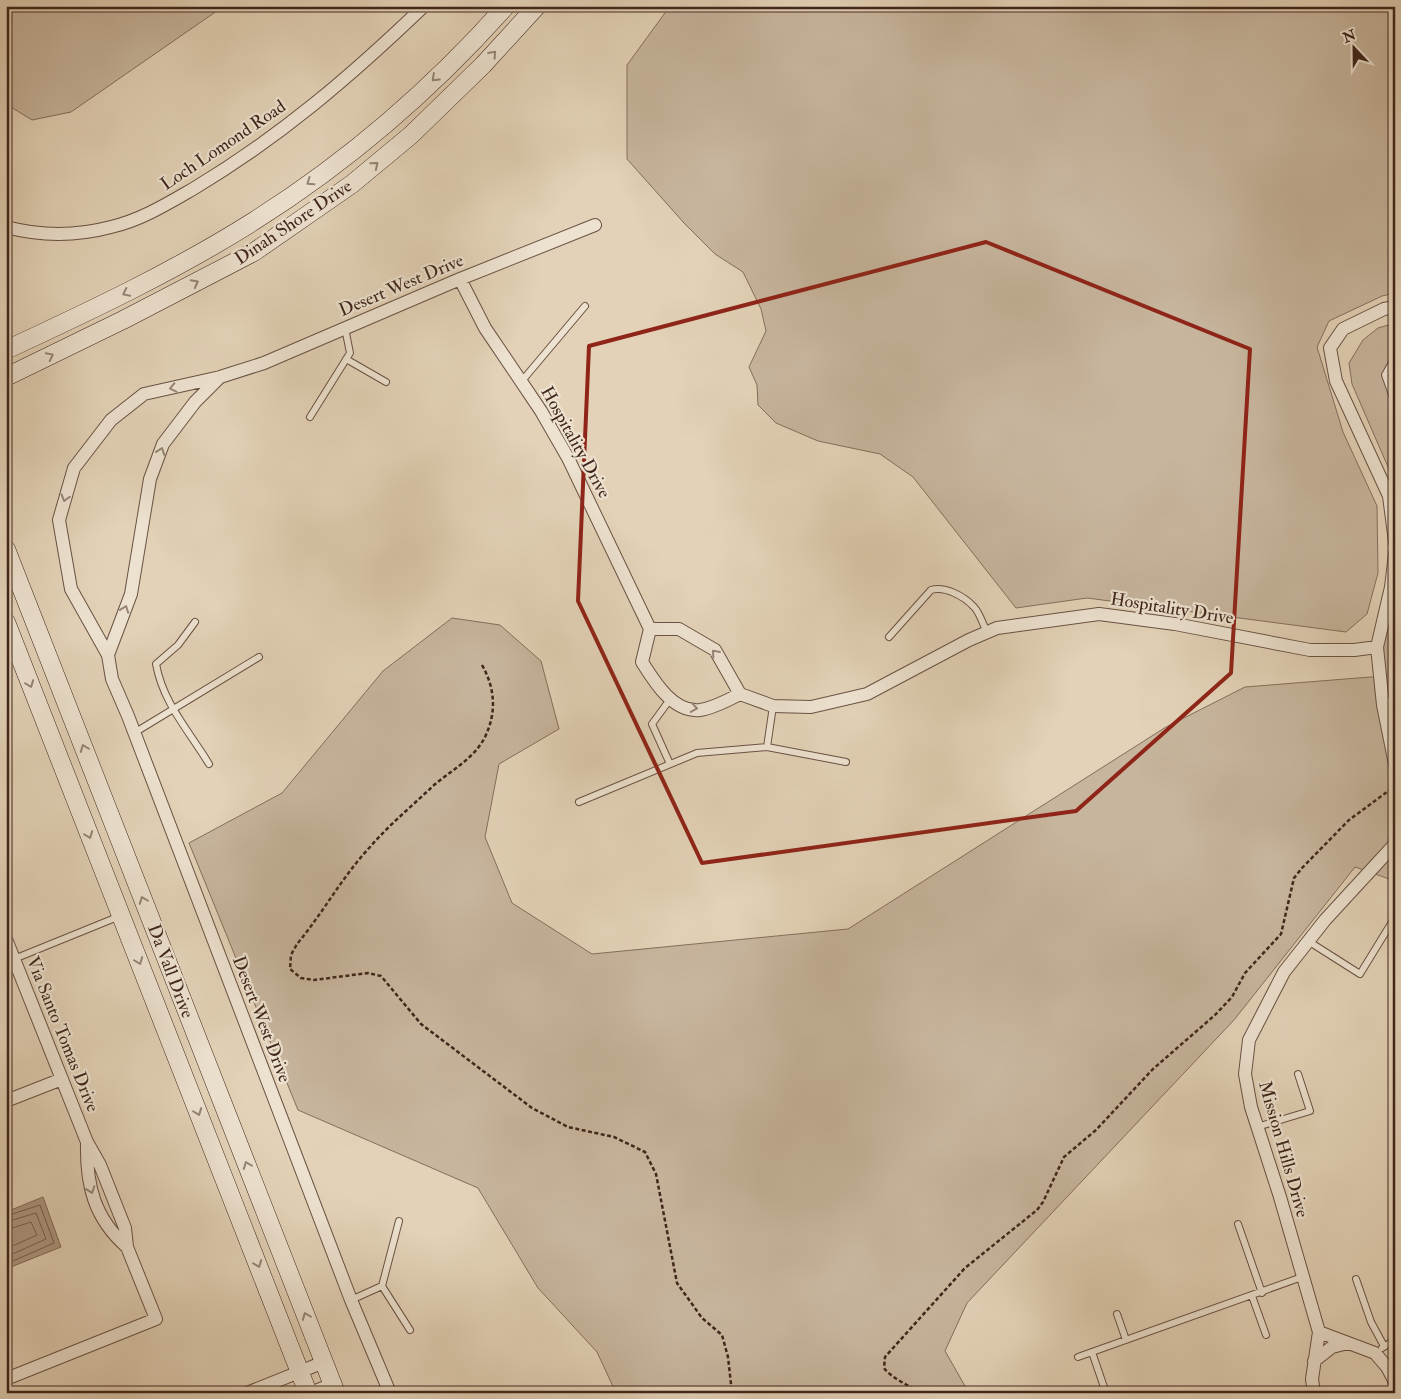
<svg xmlns="http://www.w3.org/2000/svg" width="1401" height="1399" font-family="'IM FELL Double Pica',serif">
<style>
.green{fill:#c7b59d;stroke:#846e5c}
.water{fill:#ac9882;stroke:#816a59}
.lines{fill:none;stroke-linecap:round;stroke-linejoin:round}
.shore{stroke:#765f4f;stroke-width:1}
.service-casing{stroke:#695143;stroke-width:8}
.minor-casing{stroke:#695143;stroke-width:14}
.secondary-casing{stroke:#40261c;stroke-width:19}
.path{stroke:#40261c;stroke-width:2.5;stroke-dasharray:4 2.5;stroke-linecap:butt}
.service{stroke:#ede2d0;stroke-width:6}
.minor{stroke:#ede2d0;stroke-width:12}
.secondary{stroke:#ede2d0;stroke-width:18}
.oneway{stroke:#968476}
.marked{fill:none;stroke:#8f2418;stroke-width:4;stroke-linejoin:round}
.labels{text-anchor:middle;stroke-width:4.5;stroke-linejoin:round;paint-order:stroke}
.street-label{font-size:18px;fill:#40261c;stroke:#ede2d0}
</style>
<rect width="100%" height="100%" fill="#e3d2b7"/>
<filter id="stains"><feTurbulence type="fractalNoise" baseFrequency=".004" numOctaves="4"/><feColorMatrix values="0 0 0 0 .2 0 0 0 0 .09 0 0 0 0 .02 0 0 0 .5 -.17"/></filter>
<radialGradient id="worn" r=".72"><stop offset=".6" stop-color="#630" stop-opacity="0"/><stop offset="1" stop-color="#630" stop-opacity=".3"/></radialGradient>
<path class="green" d="M6,6H224L71,112L32,120L6,104Z
M670,6H1395V293L1382,296L1329,321L1317,347L1343,432L1377,506L1378,573L1367,614L1346,632L1087,598L1016,608L913,477L880,454L818,441L776,423L758,405L757,385L749,367L766,331L761,309L743,272L715,254L684,223L627,159V65Z
M1395,323V483L1352,384L1349,363L1363,340L1378,328Z
M1395,579V881L1355,867L1234,1020L967,1303L945,1351L969,1393H616L597,1352L538,1288L478,1188L298,1110L189,843L282,793L383,671L452,618L500,625L541,661L559,729L499,764L485,837L512,903L592,954L848,929L1166,727L1245,687L1383,676L1381,645Z"/>
<path class="water" d="M43,1197L61,1247L6,1269V1212Z"/>
<g class="lines">
<path class="shore" d="M6,1216L40,1205L54,1243L6,1264
M6,1222L36,1213L46,1239L6,1257
M6,1230L31,1222L37,1235L6,1249"/>
<g class="service-casing">
<path id="service" d="M1395,357L1385,375L1395,403
M346,359L386,382
M521,382L585,306
M310,417L350,353L345,328
M195,622L178,645L156,664C163,703 189,731 209,764
M889,637L931,590C945,586 964,596 974,607C980,613 983,625 987,632
M1383,705L1395,698
M134,733L259,657
M767,747L773,706
M670,764L652,724L671,698
M579,802L697,753L767,747L846,762
M1308,941L1360,974L1395,917
M14,959L120,916
M1257,1127L1310,1111L1298,1074
M1238,1224L1262,1293
M1356,1279L1371,1322L1384,1346
M382,1286L410,1330
M1252,1296L1266,1335
M351,1300L382,1286L399,1221
M1117,1314L1126,1340
M1382,1348L1395,1340
M1092,1352L1106,1393
M1078,1357L1302,1277"/>
</g>
<g class="minor-casing">
<path id="minor" d="M6,227C40,236 77,236 111,227C141,220 167,204 193,189C280,137 351,76 424,6
M460,279L485,328L541,411L568,458L650,629
M1395,307L1384,309L1343,329L1330,348L1336,381L1389,496L1395,542
M1395,554L1391,587L1377,647L1383,705L1395,764
M108,655L131,594L150,479L163,444L195,402L220,377
M740,694C728,700 714,708 700,710C673,713 654,681 642,662L650,629H679L715,650L740,694L773,706L811,707L867,694L969,640L997,628L1099,614L1175,624L1310,650H1354L1377,647
M6,939L87,1142L100,1165L125,1228L127,1247L156,1319L6,1379
M6,1101L62,1079
M87,1143C86,1185 94,1218 127,1247
M1319,1332L1375,1353L1387,1367L1395,1382
M1314,1361L1332,1347L1348,1343
M247,1393L324,1362
M310,1393L333,1384
M390,1393L351,1300L128,716L112,679L108,655L71,589L59,520L74,468L111,420L144,394L220,377L264,363L460,279L595,225
M1314,1393L1312,1379L1319,1332L1280,1197L1251,1107L1245,1074L1249,1040L1284,972L1325,920L1394,845L1395,841"/>
</g>
<g class="secondary-casing">
<path id="secondary" d="M6,350C90,311 175,271 254,221C346,163 433,88 506,6
M6,377L123,320L254,252L352,184L411,135L483,65L537,6
M6,549L336,1393
M6,622L308,1393"/>
</g>
<path class="path" d="M482,665C495,688 497,712 485,737C473,760 451,770 433,786C412,806 389,825 370,847C342,877 323,913 297,944L291,955L290,969L301,978L314,980L368,973L381,976L421,1024L532,1108L568,1127L614,1137L645,1152L656,1174L677,1283L702,1318L722,1335L728,1357L732,1393
M919,1393C908,1384 892,1379 884,1368L885,1357L965,1268L1037,1210L1043,1202L1064,1157L1096,1130L1153,1069L1215,1015L1232,997L1245,973L1281,934L1294,878L1302,868L1349,820L1395,786"/>
<use href="#service" class="service"/>
<use href="#minor" class="minor"/>
<use href="#secondary" class="secondary"/>
</g>
<defs><path id="oneway-chevron" d="M-2-3.5L2.5 0L-2 3.5" fill="none" stroke-width="1.6" stroke-linecap="round" stroke-linejoin="round" transform="scale(1.25)"/></defs>
<g class="oneway">
<use href="#oneway-chevron" transform="translate(493 54) rotate(-48)"/>
<use href="#oneway-chevron" transform="translate(435 78) rotate(137)"/>
<use href="#oneway-chevron" transform="translate(375 165) rotate(-40)"/>
<use href="#oneway-chevron" transform="translate(310 182) rotate(145)"/>
<use href="#oneway-chevron" transform="translate(195 283) rotate(-28)"/>
<use href="#oneway-chevron" transform="translate(126 293) rotate(154)"/>
<use href="#oneway-chevron" transform="translate(50 356) rotate(-26)"/>
<use href="#oneway-chevron" transform="translate(173 388) rotate(167)"/>
<use href="#oneway-chevron" transform="translate(161 451) rotate(-70)"/>
<use href="#oneway-chevron" transform="translate(65 498) rotate(106)"/>
<use href="#oneway-chevron" transform="translate(125 609) rotate(-70)"/>
<use href="#oneway-chevron" transform="translate(715 653) rotate(-131)"/>
<use href="#oneway-chevron" transform="translate(30 684) rotate(69)"/>
<use href="#oneway-chevron" transform="translate(694 708) rotate(9)"/>
<use href="#oneway-chevron" transform="translate(84 748) rotate(-111)"/>
<use href="#oneway-chevron" transform="translate(89 835) rotate(69)"/>
<use href="#oneway-chevron" transform="translate(143 900) rotate(-111)"/>
<use href="#oneway-chevron" transform="translate(139 961) rotate(69)"/>
<use href="#oneway-chevron" transform="translate(198 1112) rotate(69)"/>
<use href="#oneway-chevron" transform="translate(247 1165) rotate(-111)"/>
<use href="#oneway-chevron" transform="translate(91 1190) rotate(71)"/>
<use href="#oneway-chevron" transform="translate(258 1264) rotate(69)"/>
<use href="#oneway-chevron" transform="translate(306 1316) rotate(-111)"/>
</g>
<path class="marked" d="M986,242L1250,349L1231,673L1076,811L702,863L578,601L589,346Z"/>
<g class="labels">
<g class="street-label">
<text transform="translate(223 145) rotate(-34)" y="6">Loch Lomond Road</text>
<text transform="translate(293 222) rotate(-34)" y="6">Dinah Shore Drive</text>
<text transform="translate(401 285) rotate(-23)" y="6">Desert West Drive</text>
<text transform="translate(576 442) rotate(61)" y="6">Hospitality Drive</text>
<text transform="translate(1172 608) rotate(9)" y="6">Hospitality Drive</text>
<text transform="translate(171 971) rotate(69)" y="6">Da Vall Drive</text>
<text transform="translate(262 1019) rotate(69)" y="6">Desert West Drive</text>
<text transform="translate(63 1034) rotate(68)" y="6">Via Santo Tomas Drive</text>
<text transform="translate(1284 1149) rotate(74)" y="6">Mission Hills Drive</text>
</g>
</g>
<rect width="1401" height="1399" fill="none" stroke="#e3d2b7" stroke-width="25"/>
<rect x="8" y="8" width="1386" height="1384" fill="none" stroke="#40261c" stroke-width="2.5"/>
<rect x="12" y="12" width="1376" height="1374" fill="none" stroke="#40261c"/>
<g transform="translate(1354 48) rotate(338)" stroke="#ede2d0" stroke-width="4" paint-order="stroke">
<path d="M0-4L9 19L0 12L-9 19Z" fill="#40261c"/>
<text y="-8" font-size="14" font-weight="bold" text-anchor="middle" fill="#40261c">N</text>
</g>
<rect width="100%" height="100%" filter="url(#stains)"/>
<rect width="100%" height="100%" fill="url(#worn)"/>
</svg>
